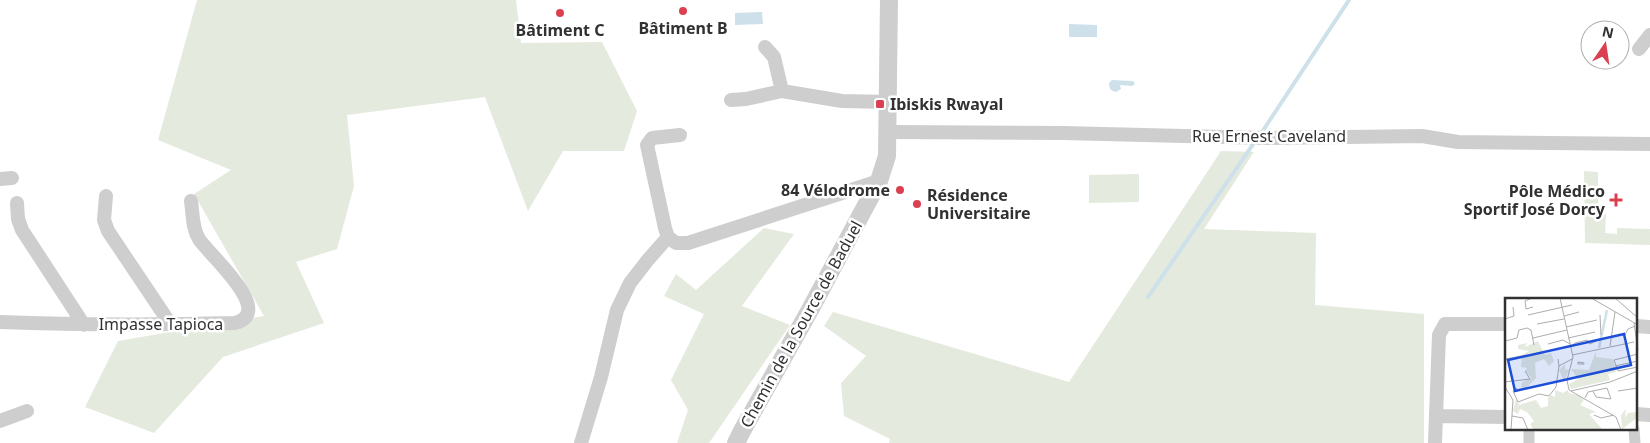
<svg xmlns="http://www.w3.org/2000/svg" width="1650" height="443" font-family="'Noto Sans',sans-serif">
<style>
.green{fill:#e4eadd}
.water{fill:#cee1eb}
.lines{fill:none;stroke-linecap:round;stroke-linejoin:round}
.stream{stroke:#cee1eb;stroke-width:4}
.pedestrian{stroke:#cecece;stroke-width:11}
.minor{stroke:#cecece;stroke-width:14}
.tertiary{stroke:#cecece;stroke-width:18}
.poi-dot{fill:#db4050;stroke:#fff;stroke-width:2}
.labels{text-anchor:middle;stroke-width:5;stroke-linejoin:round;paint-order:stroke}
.poi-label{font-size:16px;font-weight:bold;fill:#313131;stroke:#fff}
.street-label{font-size:16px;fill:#313131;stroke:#fff}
.inset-river{fill:none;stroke:#cee1eb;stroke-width:2.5}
.inset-road{fill:none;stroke:#adadad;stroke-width:1}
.view{fill:#1d4ed8;fill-opacity:0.15;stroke:#1d4ed8;stroke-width:2.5}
.inset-edge{fill:none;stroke:#313131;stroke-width:2.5}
</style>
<rect width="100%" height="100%" fill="#fff"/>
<path class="green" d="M197,0H516L521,43L602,42L637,111L624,151H563L528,211L485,97L347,115L354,186L337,249L296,262L324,323L223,357L154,433L85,407L118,341L264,316L194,194L231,170L158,140Z
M1221,151L1254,152L1204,229L1316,233L1315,305L1424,314V443H889L890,439L844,416L841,383L866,356L824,326L833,312L1069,382Z
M1584,171L1598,172V218L1606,213L1605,233L1617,234V228L1650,229V245L1585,243Z
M1139,174V202L1089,203V175Z
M764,228L794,234L742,306L790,325L709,443H677L688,410L671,380L704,314L664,296L676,274L696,290Z"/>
<path class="water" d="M762,12L763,24L735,25V13Z
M1069,24L1097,25V37H1069Z
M1112,80L1133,81L1135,84L1132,86L1120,85L1121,89L1116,92C1111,91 1109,89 1109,83Z"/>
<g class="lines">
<path class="stream" d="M1260,135L1349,0
M1148,297L1256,140"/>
<path class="pedestrian" d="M1529,429V443
M1634,429L1635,443"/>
<path class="minor" d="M765,47L774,57L782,91L842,101L889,102
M1639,49L1650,35
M731,100L746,99L782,91
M888,132L1063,133L1265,138L1422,136L1458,142L1650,144
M680,135L652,138L647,145L665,228L668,237L676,243H688L879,181
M0,179L12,178
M106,196L104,220L108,231L171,325
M17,203L18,219L22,230L84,325
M0,322C78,325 156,325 235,323C277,312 207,253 199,239C192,228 193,214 191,201
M1636,326L1650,327
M1636,414L1650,415
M1436,416L1506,417
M0,421L27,411
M581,443L601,377L617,310L630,283L647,261L668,237
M1435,443L1439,335L1445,324H1506"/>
<path class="tertiary" d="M736,443L742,431L811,308L879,181L887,156L889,0"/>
</g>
<g class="poi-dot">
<circle cx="683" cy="11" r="5"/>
<circle cx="560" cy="13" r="5"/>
<rect x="875" y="99" width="10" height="10" rx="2.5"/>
<circle cx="900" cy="190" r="5"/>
<path d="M1613.5 192.5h5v5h5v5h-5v5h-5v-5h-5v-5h5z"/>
<circle cx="917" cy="204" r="5"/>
</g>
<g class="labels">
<g class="poi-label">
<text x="683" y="34">Bâtiment B</text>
<text x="560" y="36">Bâtiment C</text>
<text x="890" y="110" text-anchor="start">Ibiskis Rwayal</text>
<text x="890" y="196" text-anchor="end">84 Vélodrome</text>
<text x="1605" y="197" text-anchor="end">Pôle Médico<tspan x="1605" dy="18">Sportif José Dorcy</tspan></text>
<text x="927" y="201" text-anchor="start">Résidence<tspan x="927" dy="18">Universitaire</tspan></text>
</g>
<g class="street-label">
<text x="1269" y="142">Rue Ernest Caveland</text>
<text x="161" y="330">Impasse Tapioca</text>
<text transform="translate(801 324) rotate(-61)" y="6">Chemin de la Source de Baduel</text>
</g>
</g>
<g transform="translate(1505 298)">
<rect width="132" height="132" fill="#fff"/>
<path d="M33,43L40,57L46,55L49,63L44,68L39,61L30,65L31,80L21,90L16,89L17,84L27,80L20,73L22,70L16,69L17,57L24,53L13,51V47L22,45L20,49ZM91,53V59L108,61L111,74L103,76L105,82L66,91L64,86L73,81L66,71L84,72ZM60,66V71L64,72L59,83L64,95L75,98L79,102L75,107L91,114L84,116L98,132H29L25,126L29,123L22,114L15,111L13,116L8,113L11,101L14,107L31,102L36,110L43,108V100L46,97L50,99V92L58,95L63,92L54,72ZM121,111L120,120L123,115L131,114L132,120L117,131L116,117Z" fill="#e4eadd"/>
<path class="inset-river" d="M94,50L102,12"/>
<path class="inset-road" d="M27,0L20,3L21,11L28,9M55,0L68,59L62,82L64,92L111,119L116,132M110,0L133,20M88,1L133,27M23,17L67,7M95,17L96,37M59,18L74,14M0,21L9,18L8,9M129,25L133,52M32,26L59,21M61,29L92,22M119,39L123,31L130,28M28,40L62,32M63,40L90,34M0,43L12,40L14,32L22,30L26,32L29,47M43,46L58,42L65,46M105,48L110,14M65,49L70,45L82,42L85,46L93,42M133,56L109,62L113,73L133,69M67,57L129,44M0,61L22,57M53,61L54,68L67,61M73,64L79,65V66H73ZM110,68L133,63M0,84L25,81L20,73M0,89L8,102L6,132M12,90L8,93L13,104L34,96L44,98L51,89L54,68M66,93L105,84L133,73M113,93L133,90M80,100L83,94L102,90L106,101L91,99L88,93M89,117L96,120L109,117M7,118L18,120L23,132"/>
<path class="view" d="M119,36L126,67L10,93L3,62Z"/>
<rect width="132" height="132" class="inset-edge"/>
</g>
<g transform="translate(1605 45) rotate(13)"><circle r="24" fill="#ffffff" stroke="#adadad"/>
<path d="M0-4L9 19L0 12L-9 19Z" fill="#db4050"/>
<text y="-8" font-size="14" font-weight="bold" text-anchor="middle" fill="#313131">N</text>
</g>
</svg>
